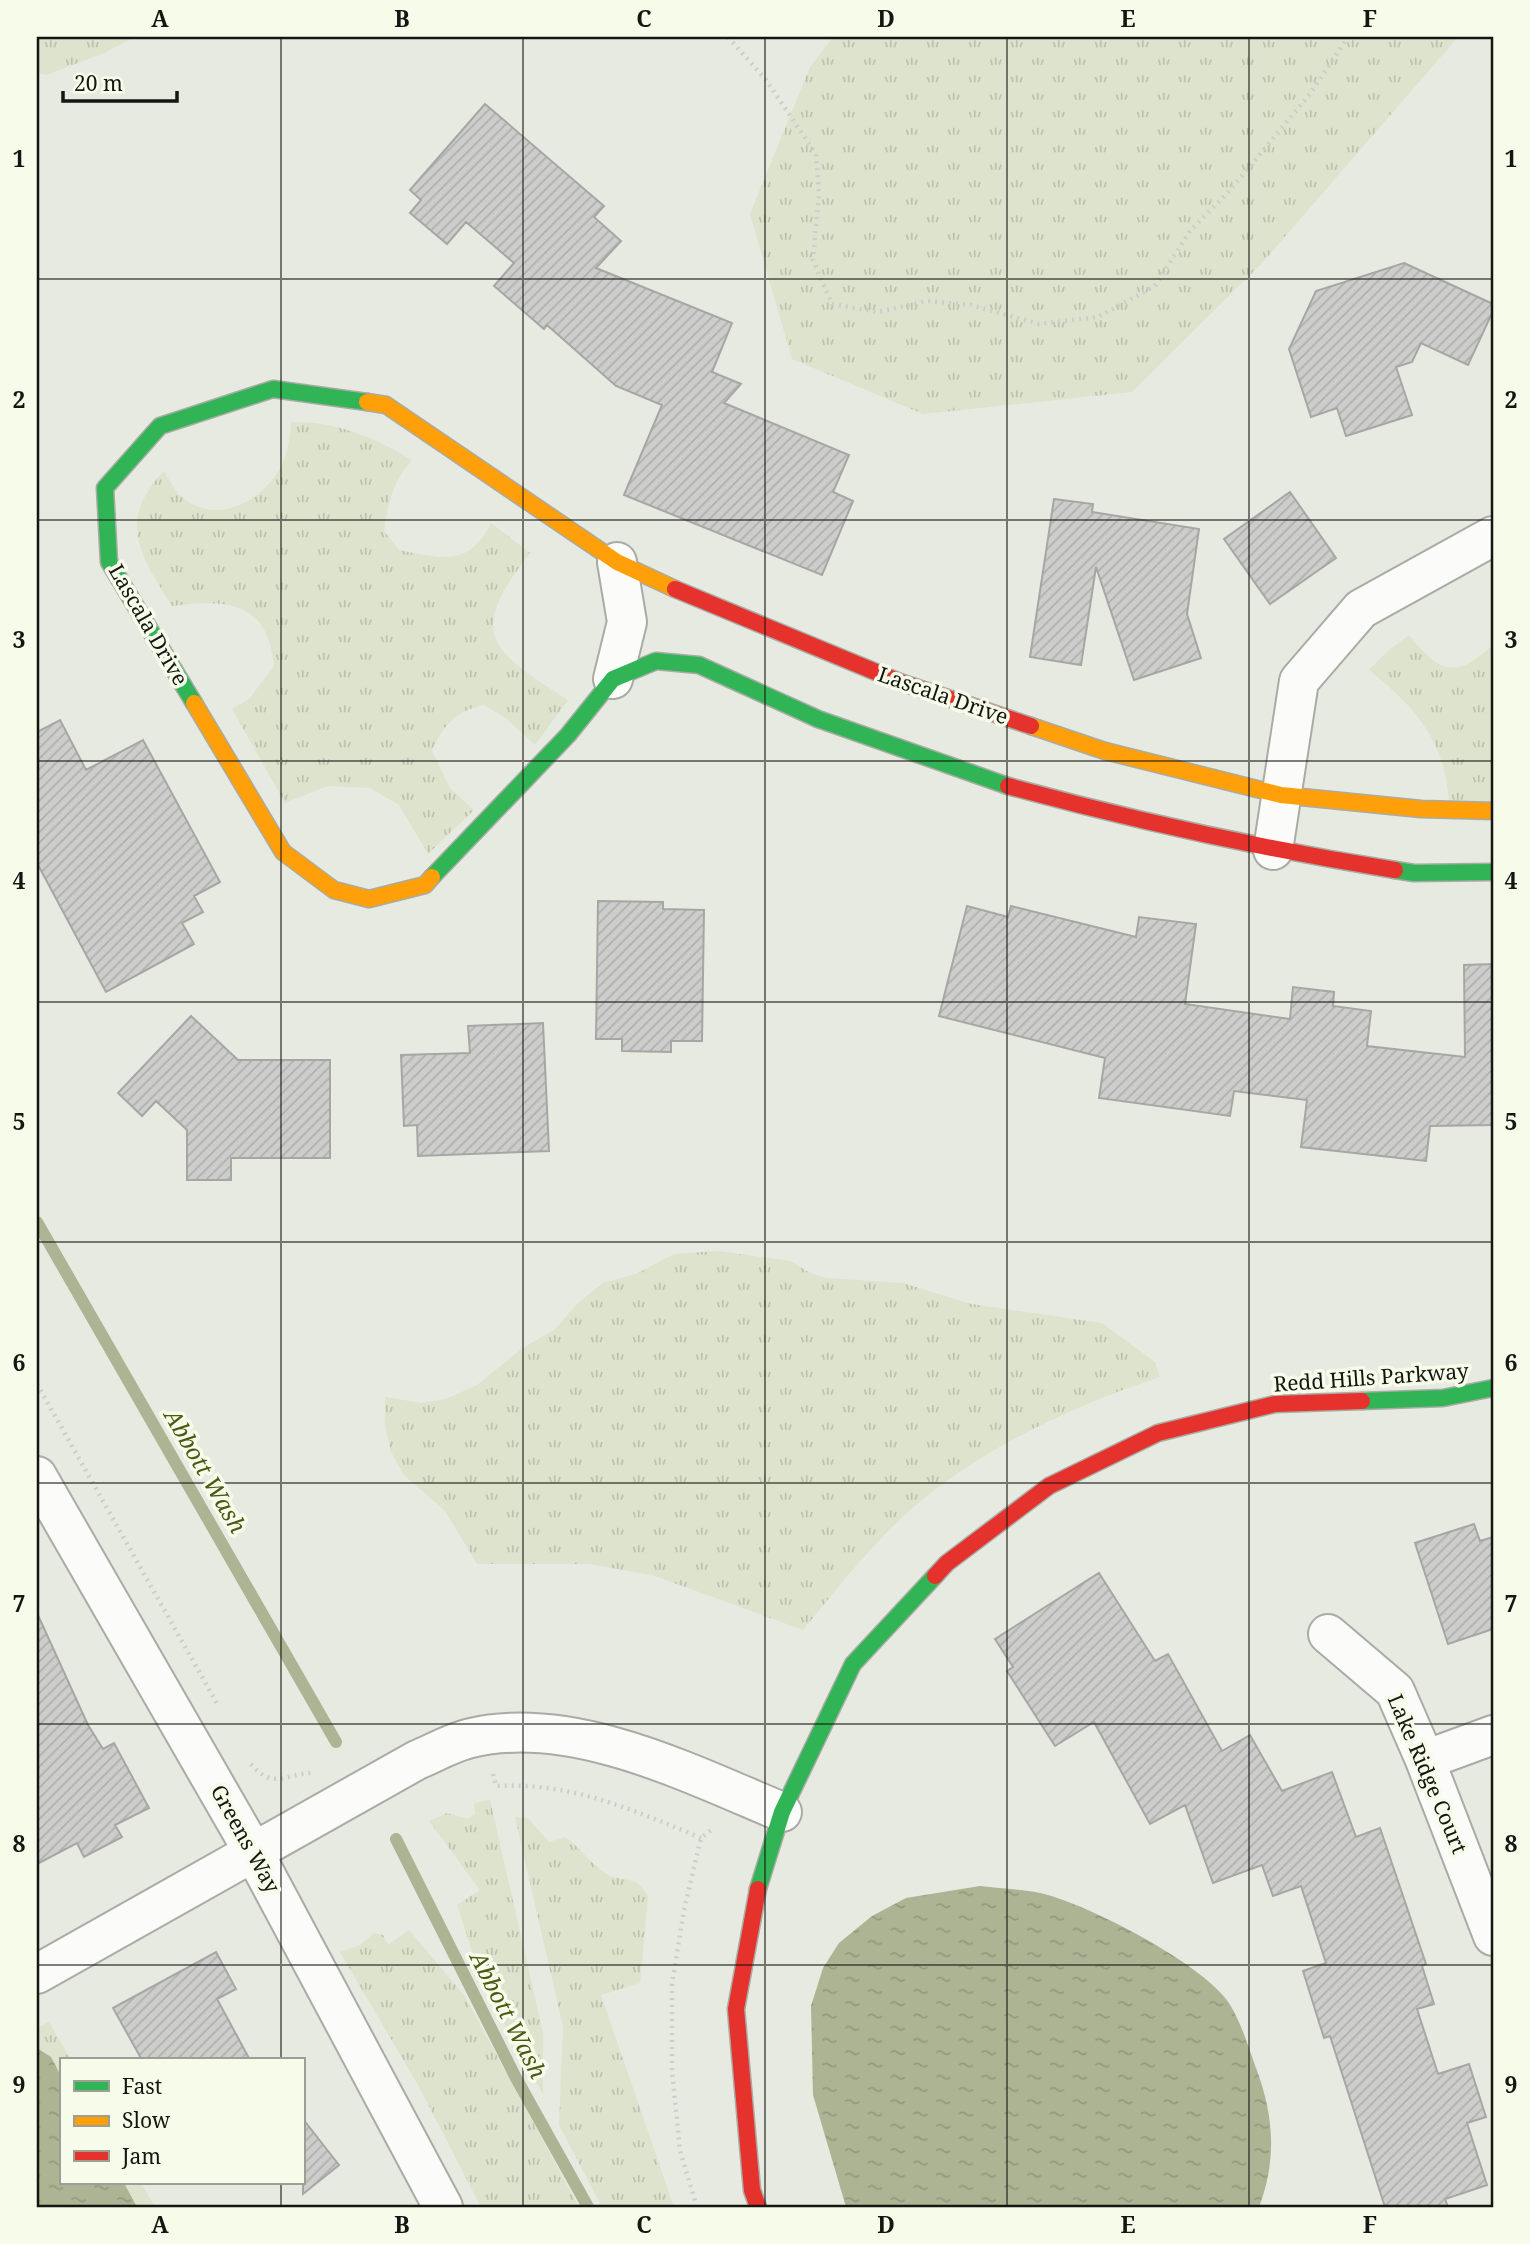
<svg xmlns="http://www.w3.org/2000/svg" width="1530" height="2244" font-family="'Noto Serif',serif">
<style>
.grass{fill:url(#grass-tufts)}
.water{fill:url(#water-ripples)}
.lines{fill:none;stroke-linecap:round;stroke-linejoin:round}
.stream{stroke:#acb493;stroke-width:12}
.building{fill:url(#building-hatch);stroke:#a6a7a5;stroke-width:2}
.street-casing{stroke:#a9aba5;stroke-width:42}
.fast-casing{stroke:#a9aba5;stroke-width:19}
.slow-casing{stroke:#a9aba5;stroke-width:19}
.jam-casing{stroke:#a9aba5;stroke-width:19}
.path{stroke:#cdcecb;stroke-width:4.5;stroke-dasharray:2 5;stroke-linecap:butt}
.street{stroke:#fbfcfa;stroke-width:38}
.fast{stroke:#30b455;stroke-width:16}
.slow{stroke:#ff9f0a;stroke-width:16}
.jam{stroke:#e5322d;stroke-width:16}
.grid{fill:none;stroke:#151611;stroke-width:2;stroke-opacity:0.55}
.labels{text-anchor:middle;stroke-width:7;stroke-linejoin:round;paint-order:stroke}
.street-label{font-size:21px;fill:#151611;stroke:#f6fbea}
.water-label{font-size:23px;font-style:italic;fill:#4b5813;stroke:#f6fbea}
.neatline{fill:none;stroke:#151611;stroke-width:2.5}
.grid-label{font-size:23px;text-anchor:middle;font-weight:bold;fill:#151611}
</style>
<defs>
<pattern id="grass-tufts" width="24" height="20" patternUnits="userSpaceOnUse" patternTransform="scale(1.75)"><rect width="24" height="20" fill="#dde3cd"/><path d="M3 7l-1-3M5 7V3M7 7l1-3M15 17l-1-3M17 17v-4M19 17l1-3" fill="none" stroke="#bdc2af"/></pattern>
<pattern id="water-ripples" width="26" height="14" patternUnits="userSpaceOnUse" patternTransform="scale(1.75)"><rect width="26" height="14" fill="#acb493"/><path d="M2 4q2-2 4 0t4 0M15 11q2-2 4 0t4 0" fill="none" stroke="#939a7e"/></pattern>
<pattern id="building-hatch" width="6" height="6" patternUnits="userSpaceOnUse" patternTransform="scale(1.75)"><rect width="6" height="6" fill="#cdcecc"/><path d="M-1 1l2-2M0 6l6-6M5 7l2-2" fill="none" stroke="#afb0ae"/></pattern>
</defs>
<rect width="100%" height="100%" fill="#e7eae0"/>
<path class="grass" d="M37,37H135L104,53L46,75L37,73Z
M833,37H1458L1264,261L1132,392L923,414L792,359L750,214L810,67Z
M291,422C335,421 374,437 412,460C393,481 388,503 384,531L399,550C441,558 469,568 491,523L530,553C465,636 491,650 568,700L535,745L507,719L484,705C455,711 443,726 432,751L450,788L474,810L428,854L399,805L370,788L328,786L285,803L232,709L249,699L274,666C268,601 227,599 172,606C141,556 116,521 164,471C169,479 175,492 183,498C217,525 260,502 279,470C288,455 290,439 291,422Z
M1409,635C1440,673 1455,680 1493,645V804L1449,802C1445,740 1416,708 1369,670L1388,651Z
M718,1251L790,1261L810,1273L827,1278L903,1283L971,1304L1102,1323L1155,1362L1160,1377C1078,1404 995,1442 927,1496C881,1532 840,1585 803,1630L652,1575L589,1564H477L445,1511L404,1475L391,1452L385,1425V1397L422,1403L446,1399L477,1385L520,1350L555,1329L578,1303L603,1283L636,1274L674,1254Z
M490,1800L543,2033V2094L484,1987L457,1905L480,1890L429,1821L447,1813L468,1819L475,1814L474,1803Z
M515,1817L528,1818L549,1842L565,1837C581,1847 590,1865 607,1874C625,1884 636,1873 648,1897L640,1983L601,1995L674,2207H602L559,2125L563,2027Z
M409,1930L464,1995L579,2207H481L419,2087L340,1952L360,1945L374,1933L383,1935L388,1945Z
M49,2022L71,2060H61V2183H141L155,2207H37V2028Z"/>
<path class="water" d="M980,1886C1002,1889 1027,1889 1048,1895C1094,1908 1198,1962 1226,1999C1240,2018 1248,2046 1256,2068C1274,2115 1277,2160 1259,2207H846L813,2095L811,2006L823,1968L839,1943L872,1916L906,1898Z
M37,2048L51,2057L61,2076V2183H124L137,2207H37Z"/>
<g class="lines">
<path class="stream" d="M37,1222L336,1742
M396,1839L516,2078L588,2207"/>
</g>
<path class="building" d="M485,104L604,206L594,217L621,241L596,268L732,323L712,372L741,384L724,403L849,455L833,492L853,501L822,575L624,495L662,405L616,386L547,325L544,329L494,286L514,263L466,222L447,244L410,213L421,200L410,190Z
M1404,263L1493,304V311L1468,365L1421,343L1412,362L1396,367L1412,415L1346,436L1337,408L1311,417L1289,349L1316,291Z
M1290,492L1336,558L1270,604L1224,539Z
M1054,499L1093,504L1092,512L1199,529L1187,614L1201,658L1134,680L1096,567L1081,665L1030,657Z
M60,720L86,770L143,740L220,882L194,896L203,912L182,923L194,944L106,992L37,863V732Z
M598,901L663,902V909L704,910L702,1041H671V1052L622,1051V1039H596Z
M967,906L1008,917L1011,906L1136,937L1139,917L1196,924L1185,1004L1290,1019L1293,987L1334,992L1333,1006L1371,1011L1367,1046L1465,1057L1464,965L1493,964V1125L1430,1126L1426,1161L1301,1147L1307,1100L1234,1091L1230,1116L1099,1098L1105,1058L939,1016Z
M191,1016L238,1060H330V1158H231V1180H187V1130L156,1101L142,1116L118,1093Z
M543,1023L549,1151L418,1156L417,1125L404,1126L401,1055L470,1053L468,1026Z
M1474,1524L1480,1541L1493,1537V1629L1448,1644L1415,1543Z
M1099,1573L1155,1661L1168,1654L1222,1751L1250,1735L1282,1791L1332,1772L1356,1837L1380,1828L1426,1964L1422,1966L1434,2004L1417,2009L1438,2074L1469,2064L1486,2117L1467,2123L1487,2185L1445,2199L1448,2207H1385L1330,2036L1324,2038L1303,1971L1326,1963L1301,1886L1273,1896L1262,1865L1213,1883L1185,1805L1150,1824L1094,1722L1055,1746L1007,1671L1013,1667L995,1639Z
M37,1613L88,1725L103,1749L114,1743L149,1808L115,1825L122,1837L84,1857L77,1843L37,1864Z
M216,1952L236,1989L217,1999L250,2060H142L113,2008Z
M303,2119L339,2165L303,2194Z"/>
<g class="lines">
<g class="street-casing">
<path id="street" d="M613,679L627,622L617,562
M1273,850L1299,681L1361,609L1493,536
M37,1476L254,1853L443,2207
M1328,1634L1395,1691L1425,1760L1493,1936
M1425,1760L1493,1735
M37,1974L417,1760C434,1753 453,1742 471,1738C572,1714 691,1774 782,1812"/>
</g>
<g class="fast-casing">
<path id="fast" d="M194,703L109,562L105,488L160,426L273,389L367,402
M1395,870L1414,873L1493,872
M432,877L568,735L613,679L656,661L699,665L818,719L1008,786
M1362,1401L1443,1398L1493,1388
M758,1889L782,1812L853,1664L935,1576"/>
</g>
<g class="slow-casing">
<path id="slow" d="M367,402L386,405L617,562L675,589
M194,703L283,852L334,890L369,899L425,885L432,877
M1031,726L1105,751L1281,795L1421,809L1493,811"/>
</g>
<g class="jam-casing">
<path id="jam" d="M675,589L900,682L1031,726
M1008,786C1136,821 1264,849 1395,870
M935,1576L947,1563L1049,1486L1158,1433L1275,1404L1362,1401
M758,2207L752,2190L736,2009L758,1889"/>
</g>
<path class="path" d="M728,37L766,80L816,154L819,194L813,260L832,304L878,312L927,301L971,305L1039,324L1098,317L1155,286L1190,231L1231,189L1310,94L1348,37
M37,1384L219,1707
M251,1764C273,1790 284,1774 312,1773
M493,1774L496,1786C572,1782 633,1810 701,1838
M697,2207L680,2151L672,2070V1984L684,1910L701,1838L711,1830"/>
<use href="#street" class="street"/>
<use href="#fast" class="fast"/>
<use href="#slow" class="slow"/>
<use href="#jam" class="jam"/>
</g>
<path class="grid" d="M281,37V2060M523,37V2207M765,37V2207M1007,37V2207M1249,37V2207M37,279H1493M37,520H1493M37,761H1493M37,1002H1493M37,1242H1493M37,1483H1493M37,1724H1493M37,1965H1493M281,2183V2207"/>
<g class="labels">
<g class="street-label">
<text transform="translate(148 625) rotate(60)" y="7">Lascala Drive</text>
<text transform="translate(943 696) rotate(19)" y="7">Lascala Drive</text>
<text transform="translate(1371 1378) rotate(-4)" y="7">Redd Hills Parkway</text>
<text transform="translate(1427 1774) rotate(67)" y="7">Lake Ridge Court</text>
<text transform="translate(245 1839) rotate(61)" y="7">Greens Way</text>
</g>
<g class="water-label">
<text transform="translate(205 1471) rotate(60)" y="8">Abbott Wash</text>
<text transform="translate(508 2015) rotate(63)" y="8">Abbott Wash</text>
</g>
</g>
<rect width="1530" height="2244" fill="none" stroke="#f6fbea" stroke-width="77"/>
<rect x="60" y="2058" width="245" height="126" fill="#f6fbea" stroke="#9c9f93" stroke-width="2"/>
<rect x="74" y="2081" width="35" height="10" fill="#30b455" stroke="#9c9f93" stroke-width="2"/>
<text x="122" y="2094" font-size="21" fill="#151611">Fast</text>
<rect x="74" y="2116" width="35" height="10" fill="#ff9f0a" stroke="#9c9f93" stroke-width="2"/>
<text x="122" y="2128" font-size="21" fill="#151611">Slow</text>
<rect x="74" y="2151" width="35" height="10" fill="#e5322d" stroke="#9c9f93" stroke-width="2"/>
<text x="122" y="2164" font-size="21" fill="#151611">Jam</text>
<path d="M63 91v10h114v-10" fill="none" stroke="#151611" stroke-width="3.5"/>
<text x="74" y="91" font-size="21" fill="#151611" stroke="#f6fbea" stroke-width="5" paint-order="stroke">20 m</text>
<rect x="38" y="38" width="1454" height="2168" class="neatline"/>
<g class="grid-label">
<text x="160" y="27">A</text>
<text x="402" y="27">B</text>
<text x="644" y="27">C</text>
<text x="886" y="27">D</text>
<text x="1128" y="27">E</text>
<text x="1370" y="27">F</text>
<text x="19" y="167">1</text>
<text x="1511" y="167">1</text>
<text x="19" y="408">2</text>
<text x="1511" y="408">2</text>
<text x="19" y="648">3</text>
<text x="1511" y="648">3</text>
<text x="19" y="889">4</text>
<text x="1511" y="889">4</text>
<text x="19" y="1130">5</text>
<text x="1511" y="1130">5</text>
<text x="19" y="1371">6</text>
<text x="1511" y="1371">6</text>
<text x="19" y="1612">7</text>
<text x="1511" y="1612">7</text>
<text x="19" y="1852">8</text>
<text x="1511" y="1852">8</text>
<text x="19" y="2093">9</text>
<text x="1511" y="2093">9</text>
<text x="160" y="2233">A</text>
<text x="402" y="2233">B</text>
<text x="644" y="2233">C</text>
<text x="886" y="2233">D</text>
<text x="1128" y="2233">E</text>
<text x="1370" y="2233">F</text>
</g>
</svg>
